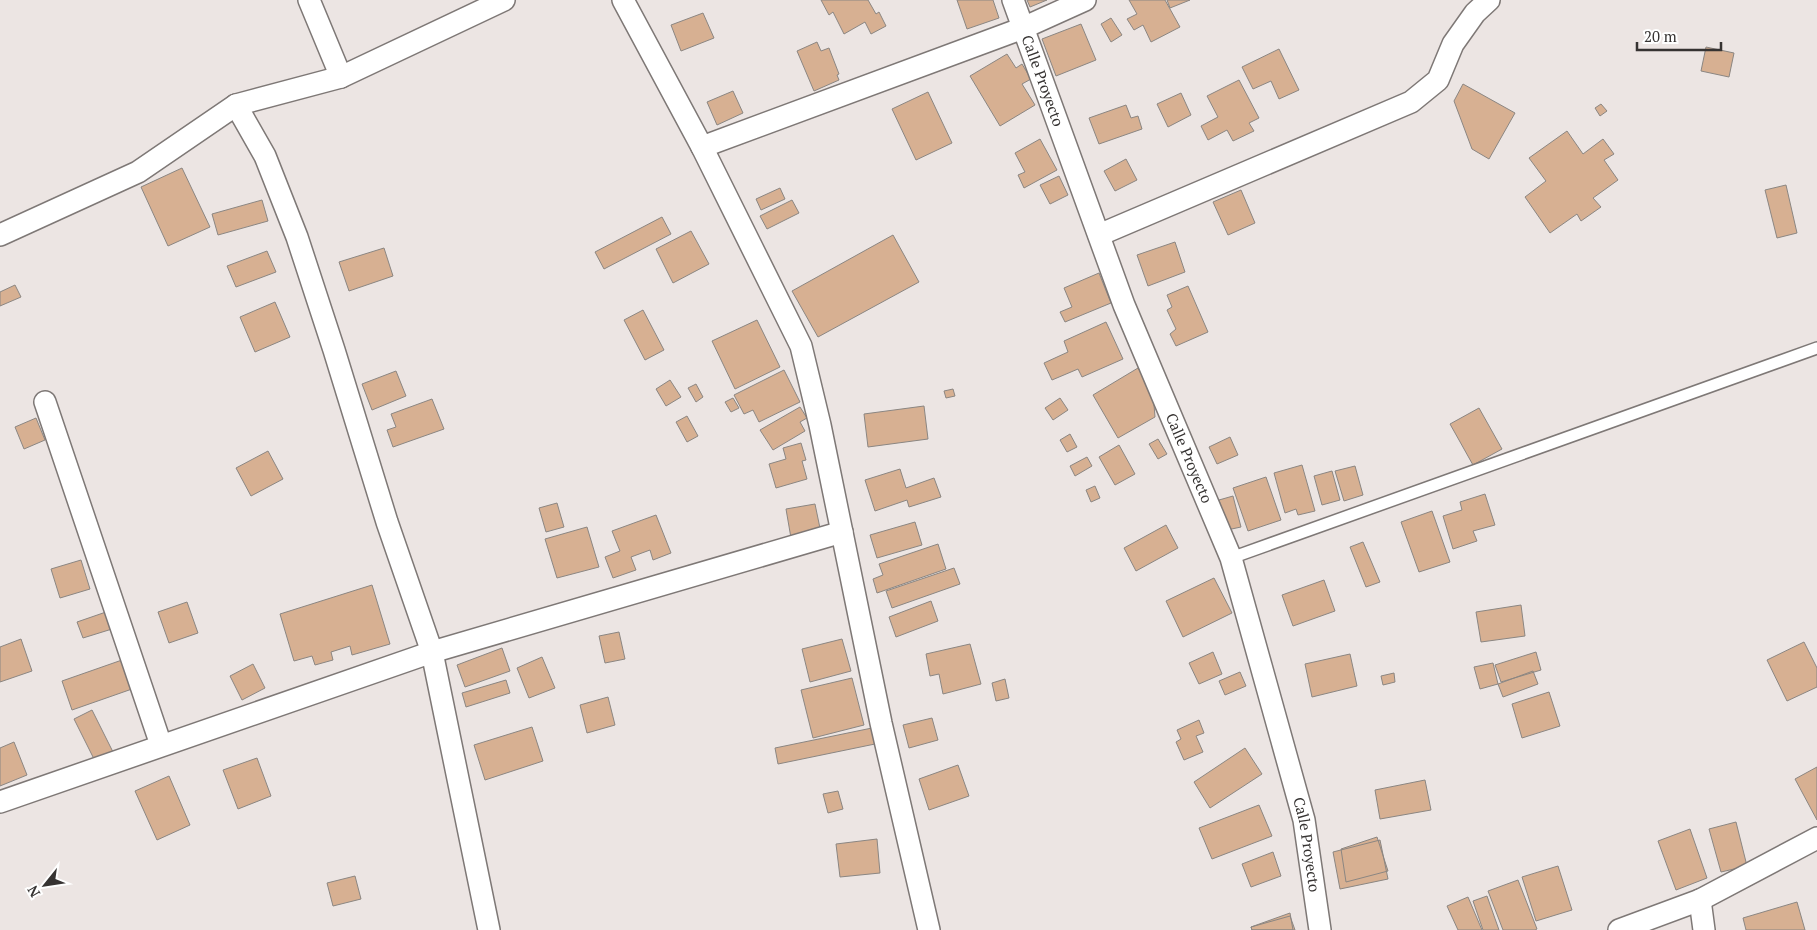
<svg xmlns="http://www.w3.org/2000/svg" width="1817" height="930" font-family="'PT Serif',serif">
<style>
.building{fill:#d7b092;stroke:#8b8682}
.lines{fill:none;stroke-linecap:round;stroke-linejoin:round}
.service-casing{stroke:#7e7876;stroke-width:14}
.minor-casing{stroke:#7e7876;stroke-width:24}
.service{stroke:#fff;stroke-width:11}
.minor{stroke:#fff;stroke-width:21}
.labels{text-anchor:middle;stroke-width:4;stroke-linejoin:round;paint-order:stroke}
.street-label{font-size:15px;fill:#363332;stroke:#fff}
</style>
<rect width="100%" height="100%" fill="#ece5e3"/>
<path class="building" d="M821,0H868L876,14L879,12L886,26L871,34L865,22L844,34L833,12L829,15Z
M957,0H993L999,18L967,29Z
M1027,0H1047L1030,7Z
M1129,0H1165L1180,27L1151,42L1143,25L1134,30L1127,19L1137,14Z
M1167,0H1190L1170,8Z
M703,13L714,38L681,51L671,25Z
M1111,18L1122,35L1111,42L1101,24Z
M1081,24L1096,60L1056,76L1042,39Z
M817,42L821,51L829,48L839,74L837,75L839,80L814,91L797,51Z
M1706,47L1734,53L1729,77L1701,71Z
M1279,49L1299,90L1279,99L1271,81L1253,89L1242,67Z
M1007,54L1016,68L1022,64L1031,79L1022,84L1035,105L1000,126L970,76Z
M1239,80L1259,118L1249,123L1254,131L1233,141L1227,130L1208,140L1201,126L1218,117L1207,96Z
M1463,84L1515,113L1489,159L1472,149L1454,101Z
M733,91L743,113L717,125L707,102Z
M928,92L952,143L916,160L892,109Z
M1181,93L1191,115L1168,127L1157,104Z
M1601,104L1607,111L1600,116L1595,108Z
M1126,105L1131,118L1138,116L1142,129L1099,144L1089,118Z
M1567,131L1583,154L1603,139L1614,154L1604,160L1618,180L1593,198L1601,207L1581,221L1577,214L1550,233L1525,197L1546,181L1529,158Z
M1040,139L1057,170L1024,188L1018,175L1025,172L1015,153Z
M1126,159L1137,180L1115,191L1104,171Z
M182,168L210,227L168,246L141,187Z
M1059,176L1068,195L1050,204L1040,185Z
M1786,185L1797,233L1777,238L1765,190Z
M780,188L785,199L761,210L756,199Z
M1241,190L1255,223L1228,235L1213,202Z
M262,200L268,221L218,235L212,214Z
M792,200L799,213L767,229L760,216Z
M662,217L671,234L604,269L595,252Z
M691,231L709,264L673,283L656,249Z
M893,235L919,282L818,337L792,291Z
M1175,242L1185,272L1148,286L1137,255Z
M384,248L393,276L349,291L339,262Z
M267,251L276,272L236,287L227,266Z
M1099,273L1111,303L1065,322L1060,312L1072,307L1064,288Z
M15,285L21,297L0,306V292Z
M1188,286L1208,332L1176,346L1170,334L1176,329L1167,310L1172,307L1167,295Z
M275,302L290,337L255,352L240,317Z
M643,310L664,350L645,360L624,320Z
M757,320L780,367L735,389L712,341Z
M1106,322L1123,359L1082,377L1078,369L1052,380L1044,363L1068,352L1064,341Z
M1138,368L1153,393L1155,417L1118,438L1093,395Z
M784,370L800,402L759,422L753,410L744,414L734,395Z
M396,371L406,396L372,410L362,384Z
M670,380L681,397L666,406L656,389Z
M696,384L703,397L696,402L688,388Z
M953,389L955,396L946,398L944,391Z
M733,398L739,408L731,412L725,402Z
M1060,398L1068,410L1053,420L1045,408Z
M432,399L444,429L393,447L387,430L396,427L391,414Z
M924,406L928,439L868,447L864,414Z
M800,407L807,418L800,422L805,431L773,450L760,430Z
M1479,408L1502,449L1473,465L1450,424Z
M687,416L698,436L687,442L676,422Z
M36,418L45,440L24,449L15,427Z
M1070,434L1077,447L1067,452L1060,440Z
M1230,437L1238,455L1217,464L1209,447Z
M1158,439L1167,454L1158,459L1149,444Z
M801,443L806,460L802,461L807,479L776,488L769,464L786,459L783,448Z
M1119,445L1135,474L1115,485L1099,457Z
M268,451L283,479L251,496L236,468Z
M1087,457L1092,466L1075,476L1070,466Z
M1302,465L1315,511L1298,515L1296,509L1285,513L1274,473Z
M1355,466L1363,495L1344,501L1335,471Z
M900,469L906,488L934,478L941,497L909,507L907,500L875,511L865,480Z
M1332,471L1340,500L1322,505L1314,476Z
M1266,477L1281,520L1248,531L1233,488Z
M1095,486L1100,498L1091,502L1086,490Z
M1485,494L1495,525L1473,531L1477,541L1453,549L1443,516L1462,510L1460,502Z
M1233,496L1241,527L1227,530L1219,500Z
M557,503L564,527L546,532L539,508Z
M815,504L821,533L791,538L786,509Z
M1432,511L1450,562L1419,572L1401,522Z
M656,515L671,553L653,560L650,550L631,557L636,570L613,578L605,557L620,551L612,531Z
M915,522L922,545L877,558L870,535Z
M1166,525L1178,548L1136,571L1124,548Z
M587,527L599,567L557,578L545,539Z
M1363,542L1380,582L1366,587L1350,547Z
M938,544L946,569L877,593L873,579L883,575L879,564Z
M81,560L90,589L60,598L51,569Z
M954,568L960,584L892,608L886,591Z
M1214,578L1232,613L1183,637L1166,601Z
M1324,580L1335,611L1293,626L1282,595Z
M372,585L390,644L352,655L350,646L331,652L333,660L315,665L312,656L294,661L280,614Z
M931,601L938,621L896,637L889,617Z
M187,602L198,633L169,643L158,612Z
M1521,605L1525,636L1481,642L1476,612Z
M106,612L112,629L83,638L77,622Z
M619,632L625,659L605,663L599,636Z
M21,639L32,671L0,682V647Z
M842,639L851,671L810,682L802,649Z
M1804,642L1817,668V687L1787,701L1767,660Z
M970,644L981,684L943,694L939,674L930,676L926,654Z
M502,648L510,671L465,687L457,665Z
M1213,652L1222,674L1199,684L1189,663Z
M1536,652L1541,670L1501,682L1495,665Z
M1350,654L1357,686L1312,697L1305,664Z
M542,657L555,688L529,698L517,668Z
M122,660L132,689L72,710L62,681Z
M1493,663L1498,684L1480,689L1474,667Z
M253,664L265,688L242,700L230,676Z
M1533,671L1538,684L1503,697L1498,684Z
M1240,672L1246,686L1225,695L1219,681Z
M1394,673L1395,682L1383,685L1381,676Z
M852,678L864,725L813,738L801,690Z
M1005,679L1009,698L996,701L992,683Z
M506,680L510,693L466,707L462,693Z
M1549,692L1560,726L1522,738L1512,704Z
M608,697L615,725L587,733L580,705Z
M92,710L113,752L95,761L74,719Z
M932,718L938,740L909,748L903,725Z
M1199,720L1204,733L1196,736L1203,752L1184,760L1176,742L1181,739L1177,730Z
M532,727L543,761L485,780L474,745Z
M872,728L875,744L778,764L775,748Z
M14,742L27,775L0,786V748Z
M1245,748L1262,774L1210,808L1194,782Z
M257,758L271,796L238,809L223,770Z
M958,765L969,796L929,810L919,779Z
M1817,767V820L1795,779Z
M169,776L190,825L157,840L135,791Z
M1425,780L1431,810L1380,819L1375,790Z
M838,791L843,809L828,813L823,794Z
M1259,805L1272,836L1212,859L1199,828Z
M1736,822L1747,866L1721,872L1709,829Z
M1690,829L1707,878L1676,890L1658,841Z
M1377,837L1388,871L1346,882L1341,849Z
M877,839L880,873L840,877L836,844Z
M1380,840L1388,879L1340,889L1333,852Z
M1273,852L1281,876L1251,887L1242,864Z
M1558,866L1572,910L1536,921L1522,877Z
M355,876L361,899L333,906L327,883Z
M1518,880L1537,929L1535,930H1503L1488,891Z
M1487,896L1499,930H1483L1473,901Z
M1468,897L1482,930H1458L1447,906Z
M1797,902L1805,930H1746L1743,918Z
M1290,913L1293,930H1252L1251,927Z
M1290,916L1295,930H1252L1251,927Z"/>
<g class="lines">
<g class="service-casing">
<path id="service" d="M1231,558L1817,348"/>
</g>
<g class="minor-casing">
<g id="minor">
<path d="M309,0L341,77"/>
<path d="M623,0L702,147L801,346L820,425L881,723L929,930"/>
<path id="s1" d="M1013,0L1124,305L1231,558L1304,820L1320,930"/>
<path d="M236,105L265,156L297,237L334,350L387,522L432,652L489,930"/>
<path d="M702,147L1023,28L1085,0"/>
<path d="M0,235L138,172L236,105L341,77L504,0"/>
<path d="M1099,235L1411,102L1438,80L1453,44L1475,13L1489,0"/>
<path d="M45,402L161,745"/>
<path d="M0,802L432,652L842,532"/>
<path d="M1700,900L1704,930"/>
<path d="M1619,930L1700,900L1817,838"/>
</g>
</g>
<use href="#service" class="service"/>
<use href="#minor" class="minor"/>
</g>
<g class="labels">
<g class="street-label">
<text dy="5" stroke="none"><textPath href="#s1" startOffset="86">Calle Proyecto</textPath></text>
<text dy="5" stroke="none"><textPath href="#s1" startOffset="491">Calle Proyecto</textPath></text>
<text dy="5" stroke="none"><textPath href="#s1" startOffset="896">Calle Proyecto</textPath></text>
</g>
</g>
<g transform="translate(45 885) rotate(240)" stroke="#ffffff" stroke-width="4" paint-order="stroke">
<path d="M0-4L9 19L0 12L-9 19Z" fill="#363332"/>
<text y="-8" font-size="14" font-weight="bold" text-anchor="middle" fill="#363332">N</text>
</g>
<path d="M1637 42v8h84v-8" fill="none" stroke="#363332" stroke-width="2.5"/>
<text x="1644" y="42" font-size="15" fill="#363332" stroke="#ffffff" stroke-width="4" paint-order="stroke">20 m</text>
</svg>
